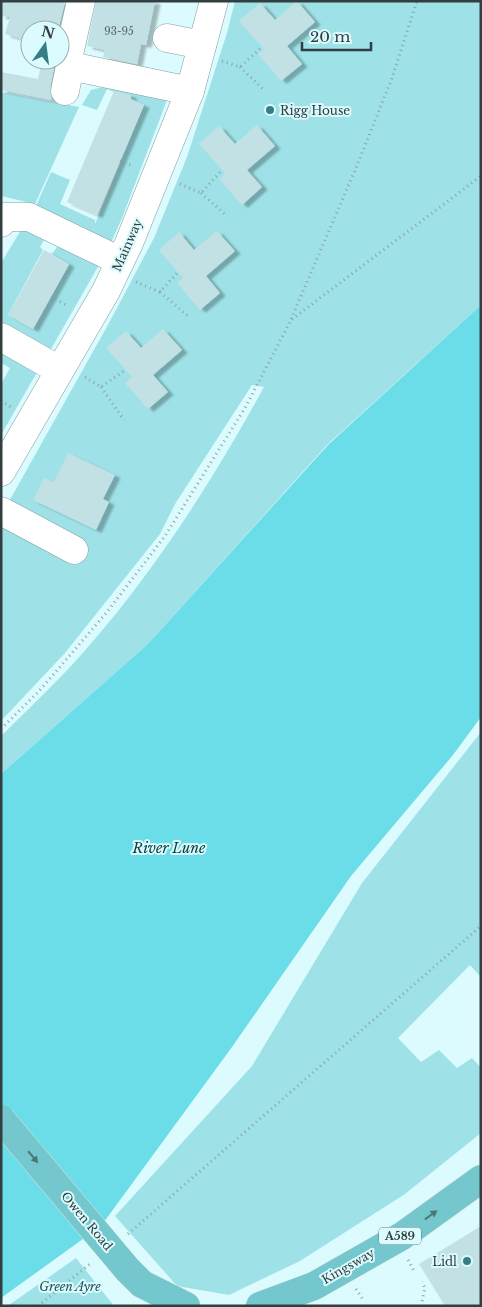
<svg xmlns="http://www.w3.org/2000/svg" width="482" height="1307" font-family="'Libre Baskerville',serif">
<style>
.green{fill:#9ee2e8}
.water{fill:#6bdde8}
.building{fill:#c2e1e4;filter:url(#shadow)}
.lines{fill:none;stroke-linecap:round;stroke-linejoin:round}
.minor-casing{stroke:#829fa2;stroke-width:29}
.major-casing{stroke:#dee0e0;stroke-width:29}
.path{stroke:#8ca3a5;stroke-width:3;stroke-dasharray:1 4;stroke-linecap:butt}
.minor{stroke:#fff;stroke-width:28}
.major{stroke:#73c7cd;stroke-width:28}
.major-bridge-casing{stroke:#dee0e0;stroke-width:29;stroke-linecap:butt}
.major-bridge{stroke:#73c7cd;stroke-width:28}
.oneway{fill:#4c7578}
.poi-dot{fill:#367e85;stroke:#dbfbfe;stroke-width:2}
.labels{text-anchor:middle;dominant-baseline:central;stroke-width:4;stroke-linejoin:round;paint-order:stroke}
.number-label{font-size:10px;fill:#566768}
.shield{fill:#dbfbfe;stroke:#657778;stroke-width:1}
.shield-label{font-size:11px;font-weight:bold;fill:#323e3f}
.poi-label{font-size:12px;fill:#323e3f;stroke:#dbfbfe;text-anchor:start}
.street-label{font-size:12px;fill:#323e3f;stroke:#dbfbfe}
.park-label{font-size:12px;font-style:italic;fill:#1c4e53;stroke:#dbfbfe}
.water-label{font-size:14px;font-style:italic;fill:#094044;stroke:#dbfbfe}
</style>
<defs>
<filter id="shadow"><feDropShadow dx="5.5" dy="3" stdDeviation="1" flood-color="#0004"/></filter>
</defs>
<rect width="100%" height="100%" fill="#dbfbfe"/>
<g class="green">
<path d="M235,1H481V305L327,445L148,644L1,774V736C28,709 56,683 81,655C153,574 212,482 264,387L252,385L175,504L160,534L65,653L1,721V521L7,505L109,323L154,238L187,157L227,33Z"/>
<path d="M103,87L167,100L122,218L109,247L89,239L94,225L89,238L36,206L51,172L70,180L60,204L95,220V224L144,105L107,89L97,110L82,105L91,90Z"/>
<path d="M1,92L79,107L35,204L1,196Z"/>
<path d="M21,230L47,235L40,247L43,250L8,315L33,329L69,265L52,254L59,244L99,265L47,356L1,329V263Z"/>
<path d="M1,346L40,367L1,435V384L10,368L1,363Z"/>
<path d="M481,732V977L470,965L398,1038L421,1062L439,1050L457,1068L472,1058L481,1068V1133L405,1194L300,1261L229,1295L177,1286L115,1216L252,1066L362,883Z"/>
<path d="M76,1258L114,1306H8L9,1305Z"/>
</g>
<path class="water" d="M481,305V717L453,755L351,876L232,1047L101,1226L1,1298V774L148,644L328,445Z"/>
<g class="building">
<path d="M1,1H65L58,30H30V41L5,34L10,17L1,16Z"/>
<path d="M96,1H155L146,45L141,44L137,64L103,57L105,50L87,46Z"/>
<path d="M297,1L315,22L287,46L302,64L281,81L258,54L264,49L239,21L260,3L275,20Z"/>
<path d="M42,60H53L54,67L50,88L52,100L1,90V72L38,79Z"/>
<path d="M114,91L131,95V99L144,105L97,215L67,202Z"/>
<path d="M257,125L275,146L247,170L262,187L242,205L219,179L225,173L199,144L219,126L235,144Z"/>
<path d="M217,231L235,251L206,276L220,293L200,310L177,283L183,278L159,250L179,232L194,250Z"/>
<path d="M44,250L69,264L33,329L8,315Z"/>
<path d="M163,329L182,350L153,375L168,392L148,409L125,383L132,377L106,348L126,331L141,348Z"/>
<path d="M68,453L115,475L103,499L109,502L96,530L33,500L44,478L54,482Z"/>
<path d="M481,1226V1306H445L419,1264Z"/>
</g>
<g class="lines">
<defs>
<g id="minor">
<path d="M81,1L68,59L70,66L190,91"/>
<path d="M167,38L202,45"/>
<path d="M65,91L70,66"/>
<path d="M1,223L4,217H29L120,261"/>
<path d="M1,337L59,370"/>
<path d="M1,472L106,291L129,243L190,91L214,1"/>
<path d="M1,511L74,550"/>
</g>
<g id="major">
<path d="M127,1269L142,1284L186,1306"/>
<path d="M260,1306L314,1286L402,1236L481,1179"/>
</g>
</defs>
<use href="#minor" class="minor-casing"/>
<use href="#major" class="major-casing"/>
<g class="path">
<path d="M222,61L240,67L262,47"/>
<path d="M240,67L264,90"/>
<path d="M120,161L133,166"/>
<path d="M180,184L201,193L222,170"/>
<path d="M201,193L226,215"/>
<path d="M136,282L160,292L178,272"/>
<path d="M160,292L189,317"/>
<path d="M51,297L68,306"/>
<path d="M291,319L356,168L392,78L417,1"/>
<path d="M85,377L101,387L125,370"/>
<path d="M101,387L124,420"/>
<path d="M1,401L11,407"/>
<path d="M1,729L41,689L107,612L165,536L245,408L291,320L481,176"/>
<path d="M128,1234L481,926"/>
<path d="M408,1260L414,1271"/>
<path d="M356,1289L364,1301"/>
<path d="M38,1306L90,1264"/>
<path d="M421,1306L425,1288L422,1282"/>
</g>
<use href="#minor" class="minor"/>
<use href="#major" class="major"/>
<defs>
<path id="major-bridge" d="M1,1119L127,1269"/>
</defs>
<use href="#major-bridge" class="major-bridge-casing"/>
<use href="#major-bridge" class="major-bridge"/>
</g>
<defs><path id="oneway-solid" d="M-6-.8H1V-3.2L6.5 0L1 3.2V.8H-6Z" transform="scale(1.25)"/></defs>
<g class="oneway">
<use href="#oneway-solid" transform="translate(33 1157) rotate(50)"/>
<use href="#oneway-solid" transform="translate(431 1215) rotate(-36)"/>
</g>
<g class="poi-dot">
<circle cx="270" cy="110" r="5"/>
<circle cx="467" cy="1261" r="5"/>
</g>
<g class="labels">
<g class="number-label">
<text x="119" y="31">93-95</text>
</g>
<rect class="shield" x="379" y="1227.5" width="42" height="17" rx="4"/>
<g class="shield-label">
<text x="400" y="1236">A589</text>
</g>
<g class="poi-label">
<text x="280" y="110">Rigg House</text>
<text x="457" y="1261" text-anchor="end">Lidl</text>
</g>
<g class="street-label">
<text transform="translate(127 245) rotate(-66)">Mainway</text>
<text transform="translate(87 1221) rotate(50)">Owen Road</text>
<text transform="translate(348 1266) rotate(-30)">Kingsway</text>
</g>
<g class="park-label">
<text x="70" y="1286">Green Ayre</text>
</g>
<g class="water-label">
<text x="169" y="848">River Lune</text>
</g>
</g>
<rect width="482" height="1307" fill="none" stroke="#323e3f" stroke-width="5"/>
<g transform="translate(45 45) rotate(14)"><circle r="24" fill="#dbfbfe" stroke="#97afb2"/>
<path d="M0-4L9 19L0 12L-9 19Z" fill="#367e85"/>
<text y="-8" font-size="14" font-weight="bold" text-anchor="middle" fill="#323e3f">N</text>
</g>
<path d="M302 42v8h69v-8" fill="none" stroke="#323e3f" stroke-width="2.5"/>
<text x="310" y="42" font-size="15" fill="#323e3f" stroke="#dbfbfe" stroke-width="4" paint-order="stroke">20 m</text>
</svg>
